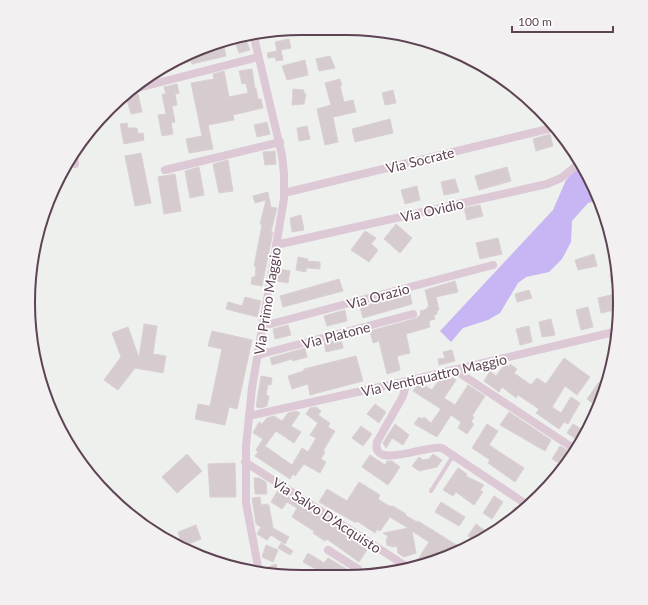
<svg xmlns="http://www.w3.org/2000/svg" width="648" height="605" font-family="Lato,sans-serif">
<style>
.green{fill:#c8b5f4}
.building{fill:#d6ccd0;stroke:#dad0d4}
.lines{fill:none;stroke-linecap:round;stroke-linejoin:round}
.lane{stroke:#ddc8d5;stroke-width:4}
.street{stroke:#ddc8d5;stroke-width:8}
.labels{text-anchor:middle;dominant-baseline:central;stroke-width:3.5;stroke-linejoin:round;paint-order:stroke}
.street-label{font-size:14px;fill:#5d4353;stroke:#fff}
.rim{fill:none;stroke:#5d4353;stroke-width:2}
</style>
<rect width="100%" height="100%" fill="#edf0ed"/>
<path class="green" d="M582,163L599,200L588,203L572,221L571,242L562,259L549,272L526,277L518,283L500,313L488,320L463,328L451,342L440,331L553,210L566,180Z"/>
<g class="building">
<path d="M244,35L250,50L239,53L234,38Z"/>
<path d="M289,39L291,48L281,50L283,60L276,61L275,57L268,58L267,53L277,51L275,42Z"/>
<path d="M223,42L226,56L192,64L191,61L170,68L169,66L166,67L181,56Z"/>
<path d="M330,56L335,68L319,71L316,59Z"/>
<path d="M305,60L308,75L287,80L282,66Z"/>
<path d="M252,69L255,89L256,88L258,99H261L263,108L233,115L234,120L208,125L213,149L189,153L186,139L202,136L191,83L214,79L213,74L224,71L229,97L248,93L246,83L242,84L239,71Z"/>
<path d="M340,79L342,85L340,86L344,102L353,100L356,112L333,117L338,142L325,145L317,109L331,105L325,83Z"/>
<path d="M177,84L179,93L175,94L177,105L172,106L175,122L171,123L173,134L162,136L158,115L166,114L162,94H166L164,87Z"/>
<path d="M293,89L304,90V94H306L304,104L292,105Z"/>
<path d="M393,90L396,103L385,105L382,93Z"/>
<path d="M138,94L142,112L131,114L126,96Z"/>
<path d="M390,119L393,133L355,142L352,129Z"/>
<path d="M267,122L270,134L257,137L254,125Z"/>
<path d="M127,123L128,128H137L138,134L143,133L144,140L124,144L120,124Z"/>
<path d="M307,126L310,139L299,141L297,128Z"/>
<path d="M550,134L553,146L536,151L533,139Z"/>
<path d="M275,151L276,164L265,165L263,152Z"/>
<path d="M141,153L151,203L135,206L125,156Z"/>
<path d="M228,160L233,191L219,193L213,164Z"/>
<path d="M199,167L204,195L190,198L185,171Z"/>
<path d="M507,167L511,181L479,190L475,176Z"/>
<path d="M175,174L181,211L164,214L158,177Z"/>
<path d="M455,179L459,192L444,195L441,182Z"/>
<path d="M417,186L420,200L405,204L401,190Z"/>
<path d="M268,192L271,207L277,208L271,232H273L262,286L251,284L252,277H255L256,266H254L262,225L260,224L266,200L255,203L253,196Z"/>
<path d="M480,205L483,216L467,220L464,208Z"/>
<path d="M301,215L304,230L292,232L290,218Z"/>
<path d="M396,224L412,238L400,253L384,239Z"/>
<path d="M365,231L376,238L371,244L378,250L369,262L351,250Z"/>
<path d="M498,238L502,254L480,259L476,243Z"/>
<path d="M594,254L597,266L578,270L575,260Z"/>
<path d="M298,257L308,259L307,261L320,262V269L306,268V272L296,270Z"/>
<path d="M279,269L290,271L288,283L277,281Z"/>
<path d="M618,273V280L611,282L610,275Z"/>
<path d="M339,279L343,291L283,307L280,296Z"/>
<path d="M455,281L458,292L436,297L439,310L437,311V314L434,315L435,319L429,321L430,327L406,334L410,353L397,356L400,370L387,374L379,341L373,343L370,331L417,318L421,314L420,311L427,309V307H429L425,290Z"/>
<path d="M529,290L532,298L517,302L515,294Z"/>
<path d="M410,293L412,304L363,318L360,307Z"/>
<path d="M615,294L619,309L601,313L598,298Z"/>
<path d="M245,297L261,301L257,317L226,309L228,302L242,306Z"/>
<path d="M588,307L593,327L581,330L576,310Z"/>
<path d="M345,310L347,321L327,326L324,316Z"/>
<path d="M551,319L555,335L542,337L539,322Z"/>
<path d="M144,324L157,326L153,354L166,356L163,373L135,368L118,390L104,380L121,357L112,333L128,327L139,358Z"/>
<path d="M288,325L291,335L275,339L273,329Z"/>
<path d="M529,326L532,342L520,345L516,329Z"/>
<path d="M212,331L252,340L237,409L229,407L225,425L195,419L198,404L210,406L222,349L208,346Z"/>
<path d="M341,339L343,348L326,352L324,343Z"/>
<path d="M305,348L307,357L293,361L292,359L272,365L270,358Z"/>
<path d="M452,350L455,361L439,365L438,359L445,358L443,352Z"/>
<path d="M356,356L363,381L310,395L308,384L292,389L288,376L304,371V369Z"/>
<path d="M564,358L590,377L577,395L565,386L552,407L561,413L571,397L580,403L568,424L564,422L559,429L536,413L539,409L518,395L516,398L502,387L499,392L484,381L490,371L496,376L505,364L509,367L510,364L517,369L514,373L531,385L537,378L546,384Z"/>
<path d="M261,376L272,378L271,385L268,384L266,395L269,396L267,406L261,408L256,407Z"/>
<path d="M452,377L456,380L444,398L455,405L468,385L485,396L472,416L474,417L471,422L474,424L467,434L458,428L461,422L451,415L437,437L414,424L419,417L422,419L424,417L431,423L441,409L413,391L418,384L421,383L432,390L439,380Z"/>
<path d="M599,382L606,386L598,407L587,399Z"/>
<path d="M375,404L386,412L379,423L367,414Z"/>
<path d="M316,407L321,411L318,415L330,423L328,427L335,431L323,451L325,452L321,459L326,462L320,473L304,464L295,476L293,474L290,479L255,456L258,452L256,450L263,439L253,433L259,422L262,424L267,418L274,416L282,421L288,413L296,411L300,413L291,426L301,432L294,443L276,431L265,446L292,465L302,448L308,452L316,438L310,435L318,423L306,414L310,408Z"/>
<path d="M509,412L551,440L545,451L500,425Z"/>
<path d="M395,424L409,435L403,445L392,438L386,448L383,443Z"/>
<path d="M487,424L498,431L489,445L524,468L515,482L488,463L490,460L472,448Z"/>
<path d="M573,424L585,431L579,441L567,433Z"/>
<path d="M361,426L372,434L363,446L352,438Z"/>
<path d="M560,446L567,450L559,463L552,459Z"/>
<path d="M187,454L202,471L177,493L162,477Z"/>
<path d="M433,454L442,460L437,467L419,471L412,466L419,457L423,460L429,459Z"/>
<path d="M370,455L385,465L387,461H392L400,467L388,485L362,467Z"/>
<path d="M235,463L236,497H210L208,464Z"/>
<path d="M458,468L467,474L466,476L484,485L480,490L483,492L474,505L456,492L453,496L443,490Z"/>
<path d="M254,478H259L266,482L267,494H255Z"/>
<path d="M359,482L380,495L378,499L389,506H393L406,514L405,515L417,522L418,521L463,549L434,562L423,565L417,561L429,542L412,531L416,553L404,557L398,553L397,546L393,547L387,545L386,540L388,536L383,533L408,528L390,517L380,531L377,529L375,533L357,521L356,523L319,502L327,489L347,501Z"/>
<path d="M278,490L335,526L367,550L359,562L327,539L325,541L313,533L314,531L292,517L297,508L287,502L282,509L271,502Z"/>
<path d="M494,496L503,502L492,519L483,513Z"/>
<path d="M260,497L261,505L268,504V507L269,505L273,528L289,537L285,544L271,535L267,540L257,534L261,527L256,524L252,498Z"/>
<path d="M441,502L465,517L459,526L435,512Z"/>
<path d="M515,507L522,512L503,526V525Z"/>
<path d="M476,524L487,532L481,541L477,543L468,536Z"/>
<path d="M196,525L201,539L186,545L188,551L170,542L180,538L178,532Z"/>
<path d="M281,543L293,551L290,555L278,548Z"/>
<path d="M266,545L278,550L273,562L262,557Z"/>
<path d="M308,553L324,563L328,558L350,571L348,574L323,573L303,562Z"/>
<path d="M276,564L278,572H266L265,568Z"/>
</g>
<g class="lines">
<path class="lane" d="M431,491L453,456"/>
<g class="street">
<path d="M253,33L282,155L284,174V199L252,388L246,446V503L259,572"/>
<path d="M130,90L258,57"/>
<path d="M74,152L75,164"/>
<path d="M165,170L280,142"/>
<path d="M284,193L556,127"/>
<path d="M276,245L547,184L561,178L581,162"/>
<path d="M263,326L493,265"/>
<path d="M258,355L413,314"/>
<path d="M455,370L576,450"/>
<path d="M407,381L403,396L377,442C371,471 428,444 442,448L529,506"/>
<path d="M249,416L407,381L618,331"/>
<path d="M245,462L409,568"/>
<path d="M328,550L358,569L360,574"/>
</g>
</g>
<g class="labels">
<g class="street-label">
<text transform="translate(420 160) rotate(-14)">Via Socrate</text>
<text transform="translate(432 210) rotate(-13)">Via Ovidio</text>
<text transform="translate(378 296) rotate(-15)">Via Orazio</text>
<text transform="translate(267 301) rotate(-81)">Via Primo Maggio</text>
<text transform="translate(336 335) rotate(-15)">Via Platone</text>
<text transform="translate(434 375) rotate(-13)">Via Ventiquattro Maggio</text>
<text transform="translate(327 515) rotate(33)">Via Salvo D'Acquisto</text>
</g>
</g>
<path d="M0 0H648V605H0ZM302 35H346A267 267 0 0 1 613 302V303A267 267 0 0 1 346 570H302A267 267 0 0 1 35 303V302A267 267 0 0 1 302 35Z" fill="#f2f0f1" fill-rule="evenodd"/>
<path class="rim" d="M302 35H346A267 267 0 0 1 613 302V303A267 267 0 0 1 346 570H302A267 267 0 0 1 35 303V302A267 267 0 0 1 302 35Z"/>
<path d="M512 26v6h101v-6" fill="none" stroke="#5d4353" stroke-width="2"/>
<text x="518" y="26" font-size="12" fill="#5d4353" stroke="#ffffff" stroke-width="3" paint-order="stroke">100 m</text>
</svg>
